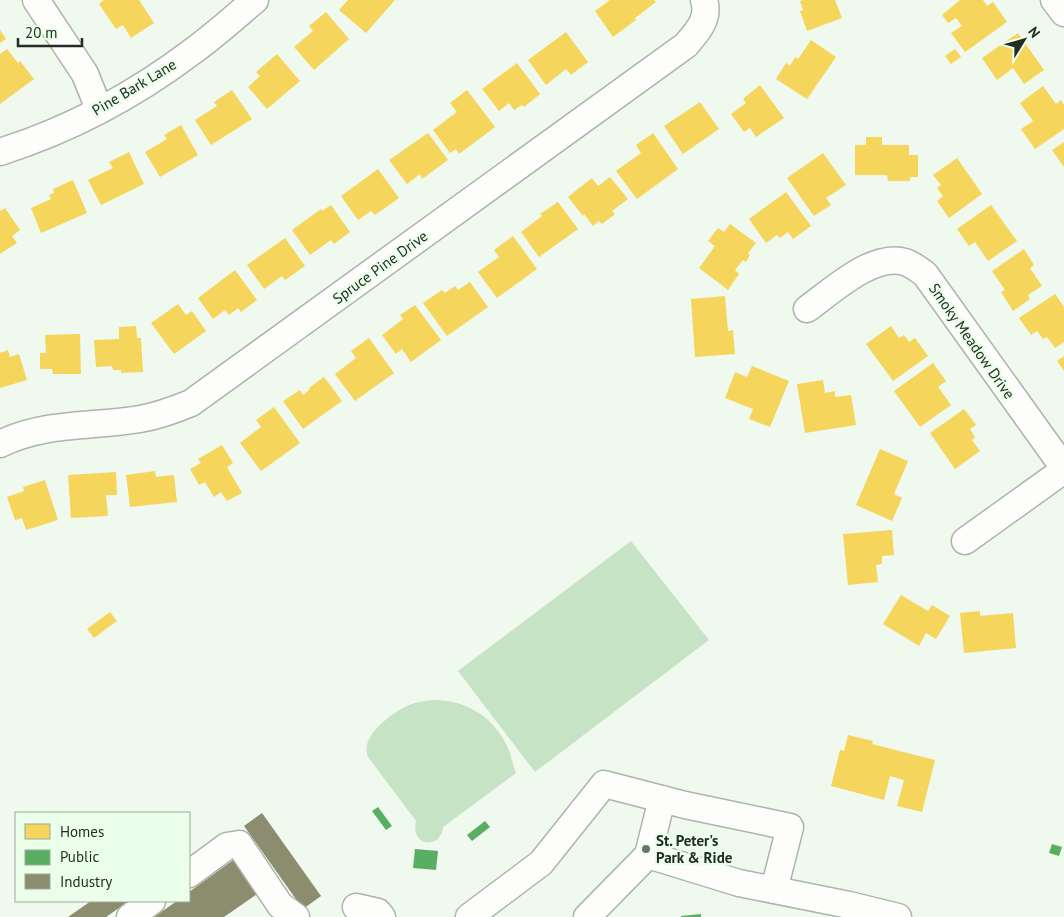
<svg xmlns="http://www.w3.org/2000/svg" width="1064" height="917" font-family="'PT Sans',sans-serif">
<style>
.green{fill:#c7e3c5}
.homes{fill:#f6d55c}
.public{fill:#5aae61}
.industry{fill:#8c8c6e}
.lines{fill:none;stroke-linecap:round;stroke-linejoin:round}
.minor-casing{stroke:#acb5ab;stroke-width:29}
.minor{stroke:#fdfefc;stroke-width:26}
.poi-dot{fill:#6b746b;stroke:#ebfee9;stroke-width:2}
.labels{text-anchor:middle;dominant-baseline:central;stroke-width:5;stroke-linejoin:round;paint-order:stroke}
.street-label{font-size:15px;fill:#242d24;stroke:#ebfee9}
.poi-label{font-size:15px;font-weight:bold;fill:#242d24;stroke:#ebfee9;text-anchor:start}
</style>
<rect width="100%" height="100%" fill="#eff9ee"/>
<g class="green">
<path d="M631,541L709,640L535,772L458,671Z"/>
<path d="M433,700C464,700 492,715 506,744C511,753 512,763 516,773L443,827L442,833L437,840C422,848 412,835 416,821L368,757C359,736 393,712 409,705C417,702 425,701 433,700Z"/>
</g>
<g class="homes">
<path d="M104,0H139L154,23L131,38L123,25L116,29L99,4Z"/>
<path d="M348,0H395L366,33L339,10Z"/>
<path d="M610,0H654L656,2L635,18L636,20L613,37L595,11Z"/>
<path d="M803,0H835L842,18L807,31L800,11L803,10L800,1Z"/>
<path d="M960,0H983L987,6L993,2L1007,22L965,52L951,33L962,26L956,18L948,23L942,15Z"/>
<path d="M326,12L349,39L314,70L294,47L313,31L309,26Z"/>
<path d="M0,30L6,39L0,43Z"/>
<path d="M566,32L588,62L571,75L566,69L546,85L528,60Z"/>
<path d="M1018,33L1044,70L1024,84L1013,68L997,80L982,58Z"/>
<path d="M811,40L836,57L807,99L776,79L786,63L790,66L795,57L798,59Z"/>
<path d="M7,49L18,63L20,61L34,79L0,104V54Z"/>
<path d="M955,49L961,57L951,64L945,56Z"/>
<path d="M277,54L300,81L267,109L248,87L260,76L256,72Z"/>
<path d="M517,63L540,94L524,107L522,105L514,110L509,103L499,111L482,89Z"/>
<path d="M760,85L784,118L756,137L750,128L744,132L731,114L746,103L743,99Z"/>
<path d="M1043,86L1056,104L1061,100L1064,105V129L1035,149L1021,129L1033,121L1020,103Z"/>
<path d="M232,90L252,119L211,145L195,120L217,106L214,102Z"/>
<path d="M467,90L495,127L459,154L456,149L450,153L433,130L457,112L450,103Z"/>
<path d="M700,102L719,129L683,154L664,126Z"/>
<path d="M181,125L198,155L160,177L145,152L167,139L164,135Z"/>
<path d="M428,133L448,160L422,179L420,174L407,184L389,160Z"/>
<path d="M653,133L678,169L637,199L616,171L641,153L636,145Z"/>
<path d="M866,137H882V145H909V155H918V177H910V181H888L887,175H855V145H866Z"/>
<path d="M1064,142V167L1052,150Z"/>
<path d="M129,152L144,184L101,205L88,180L113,168L109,162Z"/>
<path d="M823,153L846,185L826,198L831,205L814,216L787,178Z"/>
<path d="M957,158L982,194L949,218L937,201L943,196L937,188L941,185L933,175Z"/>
<path d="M378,169L399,198L375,215L371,211L358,220L341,196Z"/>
<path d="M610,177L628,199L612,211L615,214L602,224L599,221L593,226L584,214L583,216L568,197L592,178L598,186Z"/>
<path d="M73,180L87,213L41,233L31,208L51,199L49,195L54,193L53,189Z"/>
<path d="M786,192L811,226L793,239L788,232L780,238L777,235L766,243L749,219Z"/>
<path d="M558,202L578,229L539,257L521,232L542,216L540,214Z"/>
<path d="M331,205L350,232L334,244L331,240L310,255L292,230L321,209L322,211Z"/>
<path d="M991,205L1017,241L988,261L975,242L969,246L957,229Z"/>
<path d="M5,208L20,230L12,236L17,243L0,254V211Z"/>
<path d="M730,224L756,243L748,253L750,255L746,262L743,260L735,270L739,274L728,290L699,268L715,246L708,241L718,228L724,232Z"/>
<path d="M513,236L537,269L497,298L478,272L499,257L494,250Z"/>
<path d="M285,238L305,266L285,280L282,276L264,289L247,265Z"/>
<path d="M1024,249L1034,265L1030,268L1042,286L1028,295L1030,299L1013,311L1001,292L1005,290L992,271Z"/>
<path d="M235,270L257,300L241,312L238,308L229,315L225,310L213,319L198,298Z"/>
<path d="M470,282L488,307L447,336L423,303L442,290L445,293L455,286L458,290Z"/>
<path d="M1055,294L1064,307V342L1055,348L1047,337L1043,339L1037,331L1031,335L1019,318Z"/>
<path d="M725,296L728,331L733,330L735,354L695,357L691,299Z"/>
<path d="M178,304L186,315L192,311L206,331L174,354L151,323Z"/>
<path d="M415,305L441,340L411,362L402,349L396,354L382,335L403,319L400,315Z"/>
<path d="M136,326L137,338H141L143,372L121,373V370H113L112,366L96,367L94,340L119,339V327Z"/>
<path d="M891,326L899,338L904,335L909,342L915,338L928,356L893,381L866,344Z"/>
<path d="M80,334L81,374H53L52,369H40V353H46L45,335Z"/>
<path d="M369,338L394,373L355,401L335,374L356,358L351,351Z"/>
<path d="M8,350L10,357L19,354L27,380L0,388V353Z"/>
<path d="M1064,356V371L1057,361Z"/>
<path d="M933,363L946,381L938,387L951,405L920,427L894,391Z"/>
<path d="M752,366L789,381L770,427L749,419L753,409L725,398L735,372L747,377Z"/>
<path d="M324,377L342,401L303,429L283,401L300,390L303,395L310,389L309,388Z"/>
<path d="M823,380L825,393L835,391V397L851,395L856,425L805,433L797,384Z"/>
<path d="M274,407L300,443L261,471L240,443L261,427L256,420Z"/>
<path d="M964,409L976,425L970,429L975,437L972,440L980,451L955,469L930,433Z"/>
<path d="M222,445L233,463L227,467L242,493L227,501L221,492L214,497L205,482L199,485L190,469L201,463L198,459Z"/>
<path d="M880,449L908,461L894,494L902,498L892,521L856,505Z"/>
<path d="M155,471L156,477L174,475L177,502L130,507L126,475Z"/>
<path d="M116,472L117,495H106L108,516L71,518L68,475Z"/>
<path d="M45,480L58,520L26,530L22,518L15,520L7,497L24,491L23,487Z"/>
<path d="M892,530L894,555L882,556V564L876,565L878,582L848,585L843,534Z"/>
<path d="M901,595L928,611L932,605L950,616L936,639L926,633L919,646L883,624Z"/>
<path d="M980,611V616L1013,613L1016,648L964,653L960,613Z"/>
<path d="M110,612L117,621L94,638L87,629Z"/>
<path d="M848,735L873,741L872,744L935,760L922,812L897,806L904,780L890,776L884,800L831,786L840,750L844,751Z"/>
</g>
<g class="public">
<path d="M378,807L392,826L386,830L372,811Z"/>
<path d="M485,821L490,827L472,841L467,835Z"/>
<path d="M1052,844L1062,847L1059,856L1049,853Z"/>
<path d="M415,849L438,851L436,870L413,868Z"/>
<path d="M701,914V917H681V916Z"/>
</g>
<g class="industry">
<path d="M262,813L321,896L303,909L244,826Z"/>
<path d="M236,858L260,892L224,917H154L177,901H189V892Z"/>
<path d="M91,901H129L106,917H68Z"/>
</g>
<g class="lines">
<defs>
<g id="minor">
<path d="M36,0L85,74L99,109"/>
<path d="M1054,0L1064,13"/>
<path d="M0,152C69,130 135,95 193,51C215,35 235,17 255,0"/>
<path d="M807,309C831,292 873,252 905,262C912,264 919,270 925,274L1064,468"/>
<path d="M0,444C44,422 92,427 140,419C158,416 174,410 191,403L686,45C697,32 710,19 704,0"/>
<path d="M965,541L1064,470"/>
<path d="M648,855L662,799"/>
<path d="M189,874L227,846L239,844L280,905L296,917"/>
<path d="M356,907L378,912L382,917"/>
<path d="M130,917L152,901"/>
<path d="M469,917L541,863L604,784L685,805L790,827L774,890"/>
<path d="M587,917L648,855L739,883L849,905L898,917"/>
</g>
</defs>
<use href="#minor" class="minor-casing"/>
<use href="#minor" class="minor"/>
</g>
<circle class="poi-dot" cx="646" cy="849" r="5"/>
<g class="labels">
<g class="street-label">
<text transform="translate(134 87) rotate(-31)">Pine Bark Lane</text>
<text transform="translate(380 267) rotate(-36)">Spruce Pine Drive</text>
<text transform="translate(972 341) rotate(55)">Smoky Meadow Drive</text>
</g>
<g class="poi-label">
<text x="656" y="840">St. Peter's<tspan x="656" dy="17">Park &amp; Ride</tspan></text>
</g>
</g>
<rect x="15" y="812" width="175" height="90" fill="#ebfee9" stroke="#9baa9a"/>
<rect x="25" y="824" width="25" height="15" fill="#f6d55c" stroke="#9baa9a"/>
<text x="60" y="837" font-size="15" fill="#242d24">Homes</text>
<rect x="25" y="850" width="25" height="15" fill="#5aae61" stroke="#9baa9a"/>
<text x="60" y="862" font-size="15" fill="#242d24">Public</text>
<rect x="25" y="874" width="25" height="15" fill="#8c8c6e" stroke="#9baa9a"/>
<text x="60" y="887" font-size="15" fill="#242d24">Industry</text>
<g transform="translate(1024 40) rotate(53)" stroke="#ebfee9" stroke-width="4" paint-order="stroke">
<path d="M0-4L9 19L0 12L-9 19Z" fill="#242d24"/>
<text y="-8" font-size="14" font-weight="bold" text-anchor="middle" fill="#242d24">N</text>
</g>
<path d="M18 38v8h64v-8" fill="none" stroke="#242d24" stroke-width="2.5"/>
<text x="25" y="38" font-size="15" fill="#242d24" stroke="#ebfee9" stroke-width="4" paint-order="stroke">20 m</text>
</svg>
